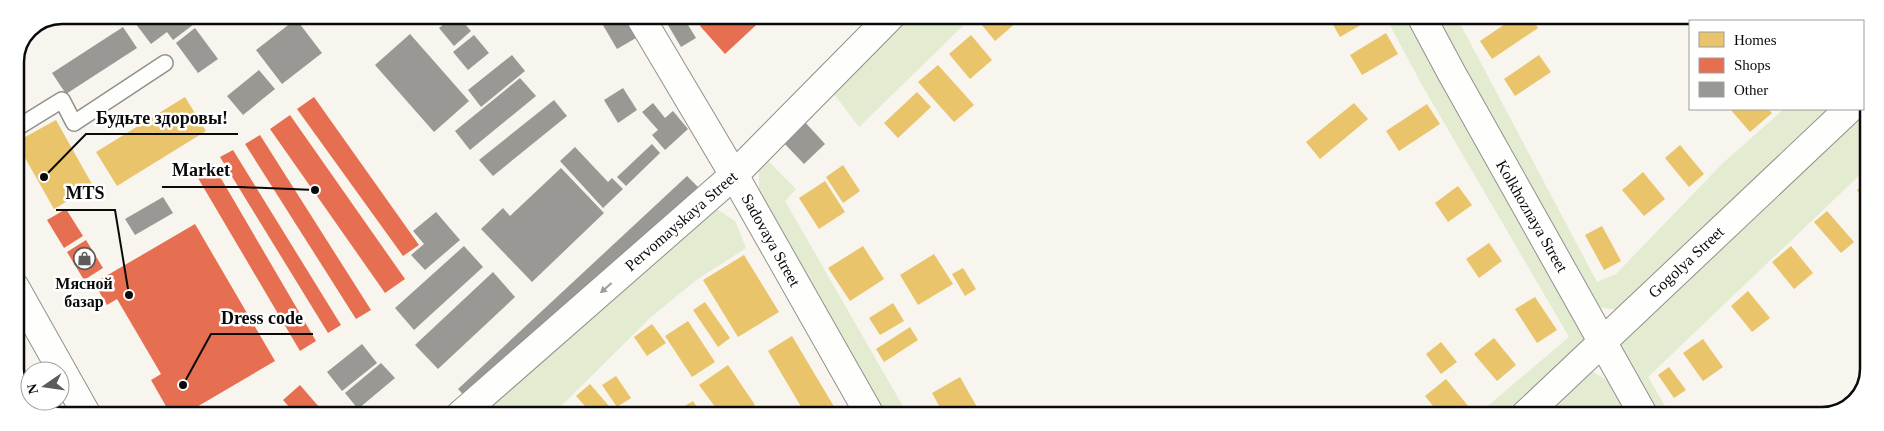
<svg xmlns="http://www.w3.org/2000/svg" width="1884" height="431" font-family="'Times New Roman',serif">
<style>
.green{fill:#e3ebd0}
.homes{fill:#e9c46a}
.shops{fill:#e76f51}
.building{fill:#9a9894}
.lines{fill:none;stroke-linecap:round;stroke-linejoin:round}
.service-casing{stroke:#91908d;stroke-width:18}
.minor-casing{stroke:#91908d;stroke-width:30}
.tertiary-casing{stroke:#91908d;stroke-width:30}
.service{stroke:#fefefc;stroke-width:15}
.minor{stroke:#fefefc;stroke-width:28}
.tertiary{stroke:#fefefc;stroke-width:28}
.oneway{fill:#9c9c9b}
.labels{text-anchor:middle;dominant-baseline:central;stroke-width:5;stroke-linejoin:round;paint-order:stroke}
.street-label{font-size:16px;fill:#0a0a0a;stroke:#fff}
.poi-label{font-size:16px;font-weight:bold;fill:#0a0a0a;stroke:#fff}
.rim{fill:none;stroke:#0a0a0a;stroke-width:2.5}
.leader{fill:none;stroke:#0a0a0a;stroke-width:2}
.callout-dot{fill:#0a0a0a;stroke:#fff;stroke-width:2}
.callout-label{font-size:18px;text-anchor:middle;font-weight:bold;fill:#0a0a0a;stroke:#fff;stroke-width:5;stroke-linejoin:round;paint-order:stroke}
</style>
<rect width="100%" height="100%" fill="#f8f5ee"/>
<g class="green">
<path d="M907,15H974L859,127L831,90Z"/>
<path d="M1385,16H1407L1584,325V345L1510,416H1476L1569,337L1422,85Z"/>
<path d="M1436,16H1456L1597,282L1616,274L1723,163L1784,109H1838L1618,310L1598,307L1578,273Z"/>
<path d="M1863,43L1869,56V80L1863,85Z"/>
<path d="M1869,107L1868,167L1648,377L1671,416H1656L1616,343L1645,313Z"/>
<path d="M766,159L796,189L785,201L908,415H886L804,269L759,196V168Z"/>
<path d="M715,208L735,221L746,248L695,281L651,317L552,415H475Z"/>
<path d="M1590,370L1610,382L1629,416H1541Z"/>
</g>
<g class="homes">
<path d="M981,16H1013L1018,21L995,41L977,19Z"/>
<path d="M1328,16H1376L1340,37Z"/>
<path d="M1517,16H1530L1538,28L1492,59L1480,41Z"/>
<path d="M1760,16H1785L1777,21H1764Z"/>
<path d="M1809,16H1819L1823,21H1802Z"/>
<path d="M1386,33L1398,54L1362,75L1350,55Z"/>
<path d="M971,35L992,60L970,79L949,54Z"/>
<path d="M1539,55L1551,72L1515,96L1504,79Z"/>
<path d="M938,65L974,105L954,122L918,82Z"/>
<path d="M917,92L931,107L898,138L884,123Z"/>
<path d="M185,97L206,131L117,186L96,152Z"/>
<path d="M1354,103L1368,119L1320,159L1306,142Z"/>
<path d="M1427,104L1440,124L1399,151L1386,131Z"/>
<path d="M1730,109H1768L1772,113L1750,132Z"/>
<path d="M56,120L93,186L54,209L16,142Z"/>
<path d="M1680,145L1704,174L1689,187L1665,158Z"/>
<path d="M843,165L860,191L843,203L826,177Z"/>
<path d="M1643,172L1665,199L1644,216L1622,190Z"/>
<path d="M825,181L845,212L819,229L799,198Z"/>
<path d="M1868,181V206L1857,190Z"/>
<path d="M1458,186L1472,205L1448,222L1435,203Z"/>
<path d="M1827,211L1854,242L1841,253L1814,222Z"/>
<path d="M1602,226L1621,261L1604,270L1585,235Z"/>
<path d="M1489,243L1502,261L1479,278L1466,259Z"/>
<path d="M863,246L884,279L850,301L828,268Z"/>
<path d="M1791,246L1813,273L1794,289L1772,262Z"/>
<path d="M934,254L953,284L918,305L900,275Z"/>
<path d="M744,255L779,312L738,337L703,280Z"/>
<path d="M963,268L976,289L965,296L952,274Z"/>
<path d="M1748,291L1770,318L1752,332L1731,306Z"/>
<path d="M1535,297L1557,330L1537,343L1515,309Z"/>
<path d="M705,302L730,338L718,347L693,310Z"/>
<path d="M893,303L904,321L880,335L869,318Z"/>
<path d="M688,321L715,362L692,377L665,336Z"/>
<path d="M652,324L666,343L647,356L634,337Z"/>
<path d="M910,327L918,340L884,362L876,349Z"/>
<path d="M792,336L839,415H806L768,351Z"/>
<path d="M1494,338L1516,365L1497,381L1474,354Z"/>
<path d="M1703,339L1723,367L1703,381L1683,353Z"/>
<path d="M1441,342L1457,362L1441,374L1426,354Z"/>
<path d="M728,365L755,405L740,415H721L699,385Z"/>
<path d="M1669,367L1686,390L1674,398L1658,375Z"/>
<path d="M616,376L631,398L617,407L602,385Z"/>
<path d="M960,377L982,416H945L932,393Z"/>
<path d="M1446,379L1469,407L1459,416H1441L1425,396Z"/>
<path d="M590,384L609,406L598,415H593L576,396Z"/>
<path d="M693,401L702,415H670Z"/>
<path d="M578,406L586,415H567Z"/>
<path d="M1406,409L1412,416H1398Z"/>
</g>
<g class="shops">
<path d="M711,15H767L725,54L700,26Z"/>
<path d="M314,97L419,245L403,256L297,109Z"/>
<path d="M290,115L405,279L385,293L270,129Z"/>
<path d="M260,135L371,310L356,319L245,144Z"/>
<path d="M233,150L341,325L328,333L220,157Z"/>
<path d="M212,163L316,341L300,351L195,173Z"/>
<path d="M66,209L83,236L64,248L47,220Z"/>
<path d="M195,224L275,361L183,415H171L151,380L161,374L117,299L107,305L94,283Z"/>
<path d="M86,240L103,268L84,280L67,252Z"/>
<path d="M300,385L326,415H282L290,408L283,400Z"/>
</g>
<g class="building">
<path d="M129,15H206L173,40L167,32L151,44Z"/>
<path d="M311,15H331L320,25Z"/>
<path d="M455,15H457L471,31L454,46L439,28Z"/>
<path d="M597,15H622L636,38L617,49Z"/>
<path d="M662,15H682L696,38L681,47Z"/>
<path d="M296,19L322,53L282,84L256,50Z"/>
<path d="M123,27L137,48L66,94L52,73Z"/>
<path d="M195,28L218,59L198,73L176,43Z"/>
<path d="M410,34L469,101L434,132L375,65Z"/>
<path d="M474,35L489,53L468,70L453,52Z"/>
<path d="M512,55L525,71L481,107L468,90Z"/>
<path d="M259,70L275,89L243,115L227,96Z"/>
<path d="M520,78L536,96L470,150L455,131Z"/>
<path d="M623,88L637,110L618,123L604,100Z"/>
<path d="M554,100L567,116L493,176L479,160Z"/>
<path d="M653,103L665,118L673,111L688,129L665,150L652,135L658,130L642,112Z"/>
<path d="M804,121L825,144L804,164L782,141Z"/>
<path d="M652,144L660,153L626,186L617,177Z"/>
<path d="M575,147L608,182L612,178L623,189L603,208L560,161Z"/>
<path d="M561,168L604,213L532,282L481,229L503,208L510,216Z"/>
<path d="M687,176L699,188L470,402L458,389Z"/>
<path d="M163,197L173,213L135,235L125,219Z"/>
<path d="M436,212L460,240L425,270L411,255L424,244L413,231Z"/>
<path d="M464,246L483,267L414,330L395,308Z"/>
<path d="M493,272L515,297L438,369L415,345Z"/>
<path d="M362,344L377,363L342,391L327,372Z"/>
<path d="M381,363L395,378L358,409L345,393Z"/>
</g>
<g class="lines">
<defs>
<path id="service" d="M15,129L62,100L74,123L165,63"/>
<g id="minor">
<path d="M639,15L734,175L870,415"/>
<path d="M1421,16L1451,72L1644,416"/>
<path d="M1863,96L1869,90"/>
<path d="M460,415L734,175L892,15"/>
<path d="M1524,416L1849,109"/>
</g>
<path id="tertiary" d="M15,287L87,415"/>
</defs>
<use href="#service" class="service-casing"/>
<use href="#minor" class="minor-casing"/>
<use href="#tertiary" class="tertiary-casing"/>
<use href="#service" class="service"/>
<use href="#minor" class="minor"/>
<use href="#tertiary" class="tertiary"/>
</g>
<defs><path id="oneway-solid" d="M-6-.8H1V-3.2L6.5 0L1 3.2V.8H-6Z" transform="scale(1.25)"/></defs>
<use class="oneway" href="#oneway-solid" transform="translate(606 288) rotate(139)"/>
<defs>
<symbol id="shop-ring" viewBox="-11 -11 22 22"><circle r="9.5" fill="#fff" stroke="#5d5c5a" stroke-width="1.5"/><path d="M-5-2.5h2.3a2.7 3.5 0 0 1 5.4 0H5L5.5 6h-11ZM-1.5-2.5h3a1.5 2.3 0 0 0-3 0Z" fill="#5d5c5a"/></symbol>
</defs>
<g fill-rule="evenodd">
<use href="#shop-ring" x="72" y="246" width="25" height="25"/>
</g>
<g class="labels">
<g class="street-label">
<text transform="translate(1532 216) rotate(60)">Kolkhoznaya Street</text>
<text transform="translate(681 221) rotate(-41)">Pervomayskaya Street</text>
<text transform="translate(771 240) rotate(61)">Sadovaya Street</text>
<text transform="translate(1686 262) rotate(-43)">Gogolya Street</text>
</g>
<g class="poi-label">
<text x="84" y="283">Мясной<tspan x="84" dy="18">базар</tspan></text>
</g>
</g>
<path d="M0 0H1884V431H0ZM62 24H1822A38 38 0 0 1 1860 62V369A38 38 0 0 1 1822 407H62A38 38 0 0 1 24 369V62A38 38 0 0 1 62 24Z" fill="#fff" fill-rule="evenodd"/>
<path class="rim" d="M62 24H1822A38 38 0 0 1 1860 62V369A38 38 0 0 1 1822 407H62A38 38 0 0 1 24 369V62A38 38 0 0 1 62 24Z"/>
<path class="leader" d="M44 177L86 134H238M315 190L240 187H162M129 295L115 210H56M183 385L211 334H313"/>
<g class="callout-dot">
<circle cx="44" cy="177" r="5"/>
<circle cx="315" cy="190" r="5"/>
<circle cx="129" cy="295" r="5"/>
<circle cx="183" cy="385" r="5"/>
</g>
<g class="callout-label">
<text x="162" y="124">Будьте здоровы!</text>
<text x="201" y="176">Market</text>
<text x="85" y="199">MTS</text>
<text x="262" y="324">Dress code</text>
</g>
<rect x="1689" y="20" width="175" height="90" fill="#ffffff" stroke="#9d9d9d"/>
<rect x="1699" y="32" width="25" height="15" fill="#e9c46a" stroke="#9d9d9d"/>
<text x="1734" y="45" font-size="15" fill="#0a0a0a">Homes</text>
<rect x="1699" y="58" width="25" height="15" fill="#e76f51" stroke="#9d9d9d"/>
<text x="1734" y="70" font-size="15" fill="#0a0a0a">Shops</text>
<rect x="1699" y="82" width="25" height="15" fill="#9a9894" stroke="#9d9d9d"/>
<text x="1734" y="95" font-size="15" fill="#0a0a0a">Other</text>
<g transform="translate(45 386) rotate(257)"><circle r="24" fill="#ffffff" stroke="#9d9d9d"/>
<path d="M0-4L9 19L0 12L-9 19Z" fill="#5d5c5a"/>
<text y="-8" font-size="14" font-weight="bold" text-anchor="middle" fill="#0a0a0a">N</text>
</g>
</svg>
